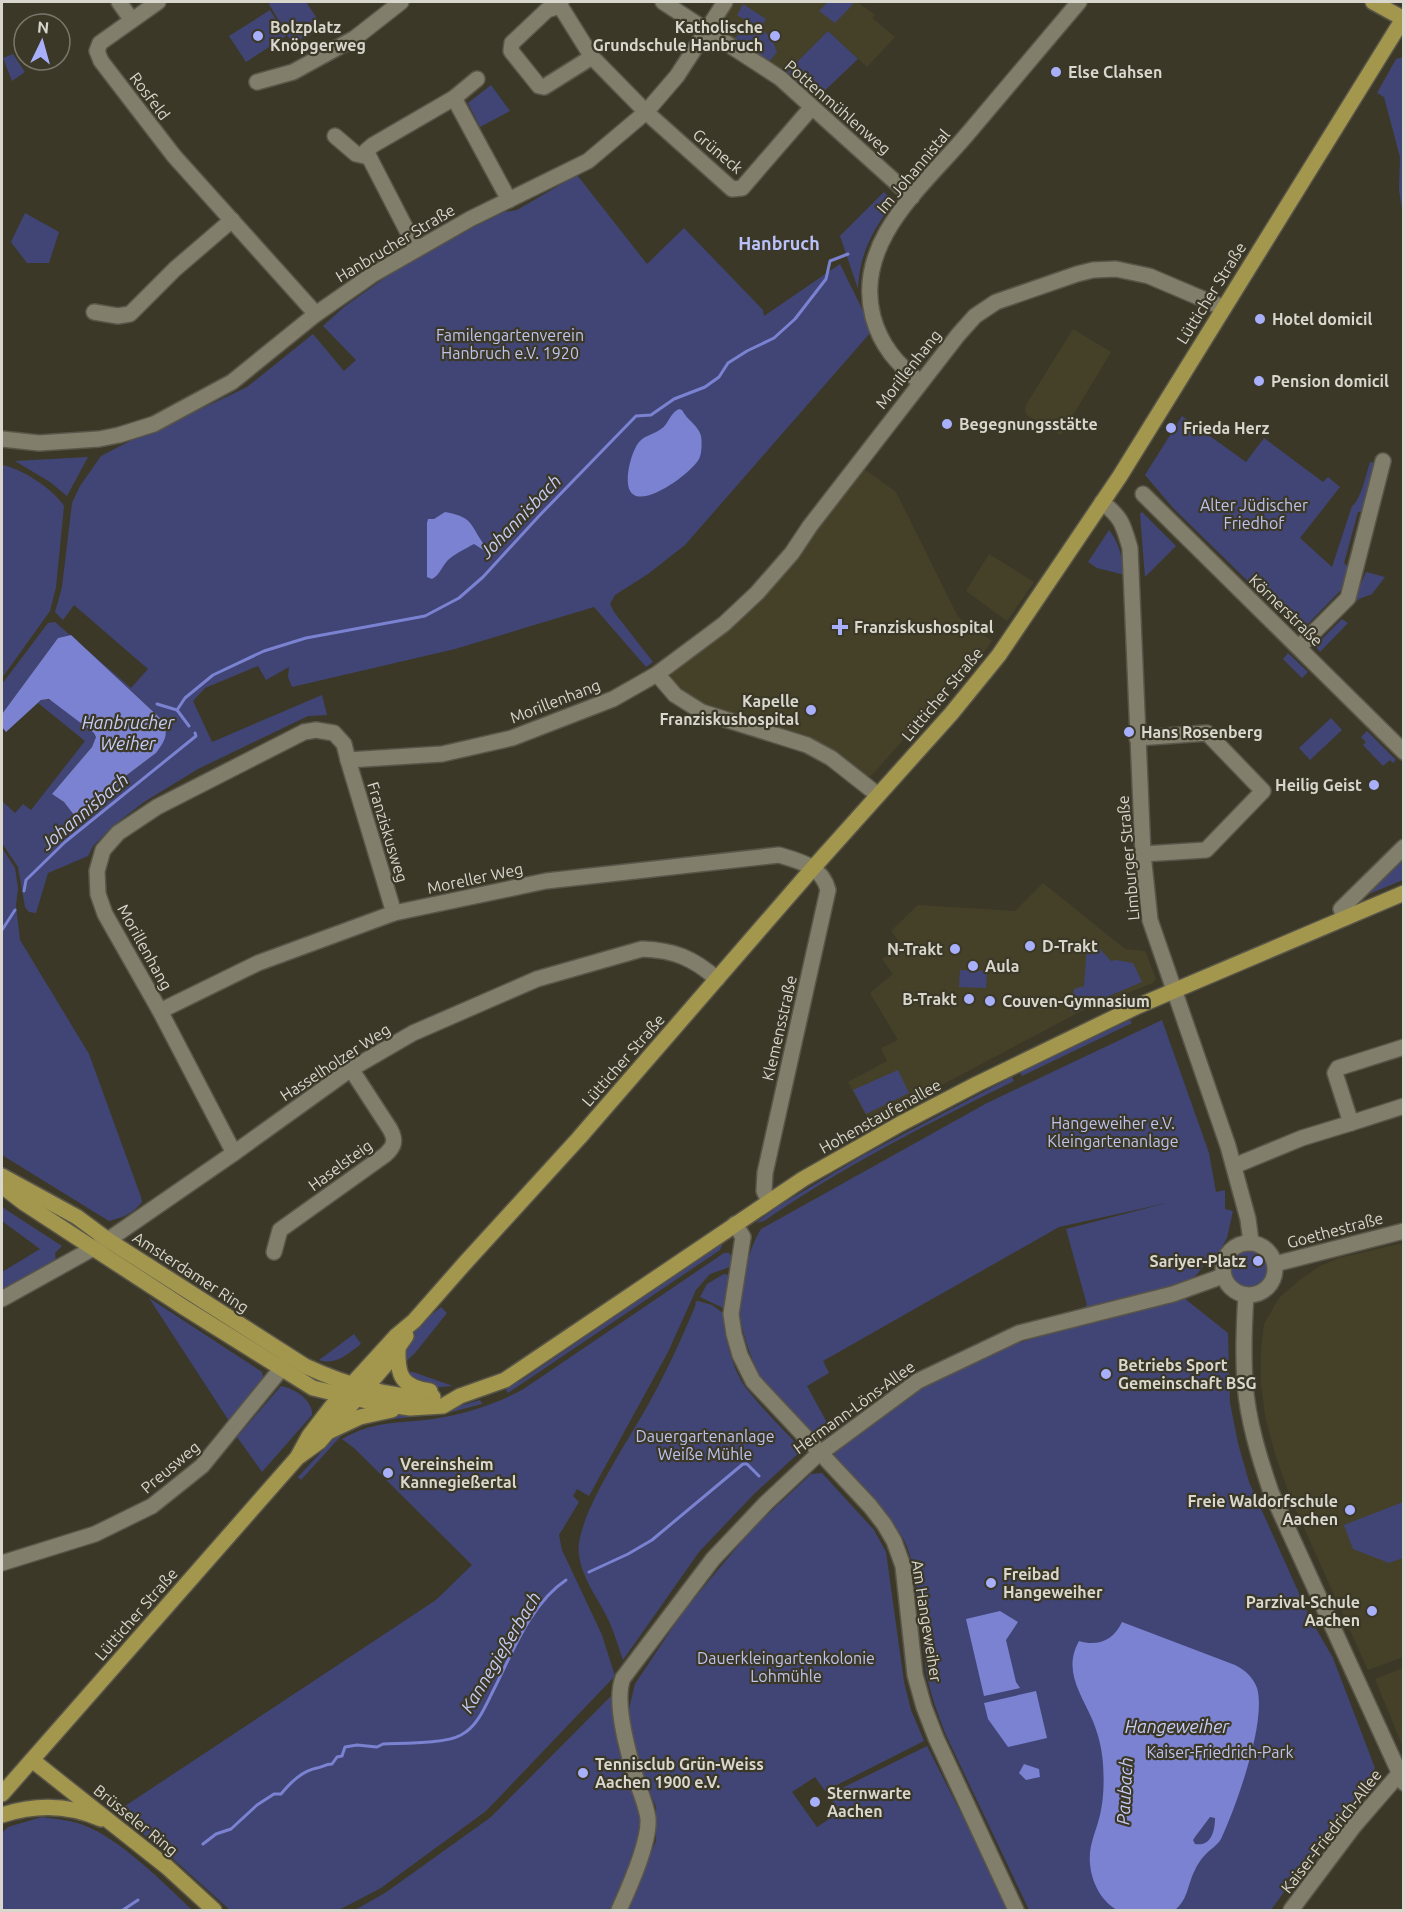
<svg xmlns="http://www.w3.org/2000/svg" width="1405" height="1912" font-family="Ubuntu,sans-serif">
<style>
.built{fill:#454129}
.green{fill:#414575}
.water{fill:#7a82d1;fill-rule:evenodd}
.lines{fill:none;stroke-linecap:round;stroke-linejoin:round}
.stream{stroke:#7a82d1;stroke-width:3}
.minor-casing{stroke:#595649;stroke-width:18}
.major-casing{stroke:#595649;stroke-width:18}
.minor{stroke:#817e6c;stroke-width:15}
.major{stroke:#a3964d;stroke-width:15}
.poi-dot{fill:#a8b0fc;stroke:#3b3828;stroke-width:2}
.labels{text-anchor:middle;dominant-baseline:central;stroke-width:4.5;stroke-linejoin:round;paint-order:stroke}
.poi-label{font-size:16px;font-weight:bold;fill:#d8d6cd;stroke:#3b3828;text-anchor:start}
.street-label{font-size:16px;fill:#d8d6cd;stroke:#3b3828}
.park-label{font-size:16px;fill:#bdc3ee;stroke:#3b3828}
.neighbourhood-label{font-size:18px;font-weight:bold;fill:#bbc2fb;stroke:#3b3828}
.water-label{font-size:18px;font-style:italic;fill:#c6cdf7;stroke:#3b3828}
</style>
<rect width="100%" height="100%" fill="#3b3828"/>
<g class="built">
<path d="M734,2H857L875,15L872,18L895,37L867,67L828,31L787,72L724,34L721,23Z"/>
<path d="M1073,329L1111,352L1061,435L1028,416L1025,411L1026,405Z"/>
<path d="M864,469L896,492L958,617L992,641L958,686L953,683L872,775L868,777L829,749L708,708L686,696L673,683L671,676L673,671L719,637L764,595L792,563Z"/>
<path d="M989,554L1034,582L1007,621L966,591Z"/>
<path d="M1043,883L1125,949L1145,951L1156,979L1153,983L1083,1010L870,1123L848,1082L887,1061L881,1048L898,1040L870,993L893,974L882,959L901,944L891,931L918,905L1015,911Z"/>
<path d="M1403,1243V1657L1368,1670L1291,1499L1275,1454L1265,1415L1261,1384V1351L1264,1324L1279,1298L1301,1279L1320,1266L1339,1258Z"/>
<path d="M1403,1668V1747L1375,1679Z"/>
</g>
<g class="green">
<path d="M272,2H306L324,29L292,43L269,4Z"/>
<path d="M828,2H852L854,3L835,23L819,11Z"/>
<path d="M743,4L766,19L761,28L772,39L777,52L769,62L734,41C739,31 745,28 756,27L737,15Z"/>
<path d="M270,10L286,36L246,62L229,36Z"/>
<path d="M828,31L858,59L817,98L787,72Z"/>
<path d="M13,54L25,72L12,81L3,58Z"/>
<path d="M1403,57H1404L1403,216L1399,190L1400,157L1384,97L1377,93L1396,59Z"/>
<path d="M491,85L510,111L480,127L468,103Z"/>
<path d="M577,175L647,264L684,228L763,310L764,316L840,264L868,321L871,332L685,545L648,574L615,595L610,604L614,612L653,662L646,667L594,607L455,649L292,687L288,677L289,667L266,680L258,666L205,688L193,701L212,742L322,695L327,715L308,716L198,769L144,802L113,826L93,846L88,856L48,873L36,913L29,912L25,907L18,867L2,843V801L15,813L23,804L31,810L85,741L38,703L42,700H52L94,733L96,737L92,747L52,794L64,802L74,815L156,753L161,719L71,635L58,638L2,714V684L48,623L55,622L131,688L148,669L74,605L63,620L55,612L62,587L72,503L80,486L101,456L132,440L159,429L247,387L313,334L344,371L356,360L323,326L344,307L393,272L472,228L504,212L517,210Z"/>
<path d="M884,192L891,199V205C871,234 860,253 858,289L840,236Z"/>
<path d="M25,213L59,232L49,263H27L11,242Z"/>
<path d="M1182,416L1246,462L1264,438L1323,482L1328,477L1340,487L1300,538L1332,567L1352,506C1361,500 1366,474 1370,462L1377,463L1365,511L1358,512L1344,563L1348,567L1341,590L1303,629L1299,631L1173,508L1145,475Z"/>
<path d="M88,457L67,496L50,482L15,461Z"/>
<path d="M2,465C21,468 53,489 64,506L56,587L50,611L2,678Z"/>
<path d="M1142,512L1176,546L1145,577L1140,514Z"/>
<path d="M1109,530C1120,544 1122,558 1125,575L1097,568L1088,562Z"/>
<path d="M1366,572L1385,577L1372,594L1359,599L1355,603L1352,600L1357,593Z"/>
<path d="M1342,619L1348,623L1320,652L1315,646Z"/>
<path d="M1288,653L1308,672L1302,678L1283,659Z"/>
<path d="M1331,718L1342,730L1310,760L1299,748Z"/>
<path d="M1367,731L1396,760L1393,763L1390,760L1383,766L1363,745L1366,742L1361,737Z"/>
<path d="M2,848L15,868L18,888L16,906L20,940L89,1054L141,1197L142,1202C132,1214 124,1217 109,1221L2,1155Z"/>
<path d="M1403,858V880L1369,894L1368,892Z"/>
<path d="M1087,945H1096L1111,961L1117,960L1133,963L1142,982L1071,1012L1074,989L1084,986Z"/>
<path d="M960,970L987,971L986,988L959,987Z"/>
<path d="M1130,1020L1132,1023L1022,1076L1020,1072Z"/>
<path d="M1162,1020L1209,1153L1216,1192L1225,1190V1209L1233,1211L1227,1238L1217,1256L1209,1252C1200,1276 1195,1279 1170,1287L1172,1300L1184,1298L1228,1333L1230,1403L1238,1443L1249,1482L1311,1620L1333,1658L1375,1768C1366,1804 1325,1839 1301,1869C1290,1882 1281,1897 1271,1910H1029L945,1733C939,1716 932,1699 928,1681C921,1650 920,1544 895,1529L834,1459L835,1451L917,1391L988,1353L1059,1330L1087,1305L1066,1229L1167,1203L1059,1227L823,1361L829,1373L807,1386L831,1430L817,1439C798,1419 773,1398 759,1374C752,1360 745,1341 742,1326C735,1300 747,1251 761,1229L987,1103Z"/>
<path d="M898,1070L909,1093L866,1114L853,1090Z"/>
<path d="M1012,1077L1014,1081C929,1123 842,1167 764,1221L756,1223L777,1207L864,1155Z"/>
<path d="M2,1207L62,1246L55,1253L56,1261L2,1292V1272L40,1249L2,1221Z"/>
<path d="M723,1243L720,1250L508,1393L506,1390L518,1380L519,1382Z"/>
<circle cx="1249" cy="1269" r="19"/>
<path d="M724,1253H729L733,1258L730,1267L710,1274L696,1290L668,1352L589,1496L577,1489L573,1496L579,1502L559,1535L562,1550L602,1635L615,1676L486,1811L381,1888L339,1910H230L171,1857L116,1812L436,1600L472,1565L354,1448L342,1439C375,1420 398,1424 433,1419C465,1414 493,1405 522,1390Z"/>
<path d="M724,1274L729,1275L723,1308L700,1297L707,1284Z"/>
<path d="M149,1298L262,1372L263,1376L262,1381L229,1421Z"/>
<path d="M698,1301L712,1305L723,1313C725,1337 731,1367 746,1388C763,1410 784,1430 802,1450L754,1494L699,1552L623,1660C618,1646 614,1631 607,1617C597,1597 582,1578 579,1555C573,1520 631,1437 649,1403C667,1371 682,1338 696,1304L695,1302Z"/>
<path d="M441,1307L447,1313L415,1353L402,1365L404,1353L418,1326Z"/>
<path d="M354,1334L361,1344C349,1353 336,1366 319,1360Z"/>
<path d="M404,1372H413L453,1386L429,1388Z"/>
<path d="M281,1386C294,1388 313,1400 312,1415L262,1472L237,1437Z"/>
<path d="M480,1400L482,1404L444,1414L381,1420L375,1417L450,1409Z"/>
<path d="M358,1426L341,1436L301,1480L298,1477L339,1433Z"/>
<path d="M822,1473L874,1530L886,1552L904,1682L911,1710L924,1741L825,1791L815,1777L792,1792L817,1827L840,1812L828,1795L927,1746L1010,1910H626L656,1841V1807L628,1741V1713L635,1684L683,1612L752,1529L811,1474Z"/>
<path d="M1403,1502V1558L1389,1563L1353,1549L1344,1525Z"/>
<path d="M615,1692L642,1805V1836L612,1910H355L385,1893L491,1817Z"/>
<path d="M42,1817C56,1819 70,1820 83,1825C118,1837 165,1884 192,1910H2V1833L8,1827Z"/>
</g>
<g class="water">
<path d="M679,409L682,410C687,420 699,426 701,436C702,442 702,454 699,459C691,473 649,504 634,495C621,488 631,450 640,441C646,435 654,434 661,429C669,424 669,414 679,409Z"/>
<path d="M445,512C476,517 470,528 487,548L485,551L474,544C465,549 456,553 448,560C442,566 440,575 432,579L427,577V523L428,519H434Z"/>
<path d="M71,635L161,719C170,733 165,741 156,753L74,815L64,802L52,794L92,747L96,737L94,733L49,699L41,700L6,732L2,727V714L58,638Z"/>
<path d="M1000,1611L1018,1622L1006,1640L1016,1682L1020,1688L984,1696L966,1619Z"/>
<path d="M1122,1622L1235,1665C1245,1670 1253,1677 1257,1688C1267,1721 1236,1807 1221,1839C1217,1846 1210,1849 1205,1855C1201,1859 1197,1865 1195,1870C1187,1885 1189,1898 1175,1910H1117C1096,1898 1086,1869 1091,1846C1094,1833 1099,1822 1101,1810C1104,1795 1104,1779 1103,1764C1102,1748 1098,1733 1092,1719C1080,1692 1063,1670 1079,1641C1098,1647 1114,1640 1122,1622ZM1210,1817L1215,1818C1215,1831 1211,1847 1195,1844L1193,1840L1195,1837Z"/>
<path d="M1036,1691L1047,1738L1008,1747L988,1719L984,1703Z"/>
<path d="M1024,1764L1039,1769L1040,1777L1026,1780L1019,1773Z"/>
</g>
<g class="lines">
<g class="stream">
<path d="M157,704L177,710"/>
<path d="M189,726L177,710L185,698L213,675L264,651L306,638L425,616L459,598L483,577L539,516L636,416L651,415L674,399L705,387L719,377L728,363L747,351L774,338L795,319L826,279L830,261L848,254"/>
<path d="M24,891L26,880L65,842L196,736L195,733"/>
<path d="M2,930L15,910"/>
<path d="M589,1572L628,1554L652,1540L743,1464H747L759,1476"/>
<path d="M203,1844L216,1834L231,1829L257,1805L274,1794H281C291,1782 302,1771 317,1768C323,1767 325,1764 332,1764L337,1757L342,1756L345,1747L357,1745L377,1747L383,1744C402,1743 445,1744 461,1735C477,1727 485,1707 493,1691C512,1654 530,1604 566,1580"/>
<path d="M123,1910L138,1900"/>
</g>
<defs>
<g id="minor">
<path d="M119,2L131,19"/>
<path d="M158,2L100,43L97,51L101,61L174,156L316,314"/>
<path d="M561,2L560,6L564,12L592,57L646,112L732,189L742,188L812,107"/>
<path d="M663,2L780,78L912,197"/>
<path d="M560,6L547,10L512,43L511,51L539,86L544,87L592,57"/>
<path d="M257,82L293,72L355,38L401,2"/>
<path d="M454,98L477,79"/>
<path d="M335,136L356,154L369,157"/>
<path d="M416,248L366,151L373,145L454,98L509,200"/>
<path d="M94,312L118,316L130,314L175,269L232,220"/>
<path d="M920,382C897,364 881,346 873,317C853,240 926,184 970,131C1006,88 1043,45 1079,2"/>
<path d="M2,439L39,443L99,439L119,435L154,424L232,382L316,314L372,275L470,219L588,161L646,112L677,76L725,2"/>
<path d="M1143,494L1404,752"/>
<path d="M1102,502C1122,518 1123,524 1130,548L1143,854L1150,920L1228,1146L1248,1219L1251,1242"/>
<path d="M1299,647L1348,598L1383,461"/>
<path d="M657,674L675,695L702,712L807,745L831,758L878,795"/>
<path d="M1137,738L1207,733L1263,791L1206,850L1143,854"/>
<path d="M348,760L394,913"/>
<path d="M1345,918L1341,909L1404,847"/>
<path d="M160,1011L258,963L394,913L546,881L779,855C799,861 822,866 828,890L765,1173L764,1191L769,1201"/>
<path d="M1351,1123L1404,1106"/>
<path d="M234,1153L160,1011L105,914L98,894L97,871L103,850L118,833L157,807L304,732L316,730L334,733L344,744L348,760L442,754L512,738L613,699L657,674L724,624L757,593L792,553L810,526L958,335L975,316L996,302L1077,274L1093,270L1116,269L1149,276L1224,308"/>
<path d="M1234,1166L1302,1138L1351,1123L1335,1073L1338,1068L1404,1047"/>
<path d="M735,1224L743,1237L731,1314L734,1334L740,1355L753,1381L870,1506L884,1524L894,1541L903,1566L915,1675L924,1707L936,1738L1016,1910"/>
<circle cx="1249" cy="1269" r="26"/>
<path d="M274,1252L280,1230L385,1155C395,1146 396,1140 390,1129L351,1069"/>
<path d="M1275,1264L1404,1231"/>
<path d="M1246,1295C1244,1325 1243,1354 1245,1384C1248,1421 1259,1457 1271,1492L1404,1783"/>
<path d="M2,1299L108,1240L234,1153L351,1069L413,1033L537,979L642,949C674,950 693,958 717,979"/>
<path d="M2,1563L95,1534L152,1506L202,1466L290,1358"/>
<path d="M619,1910C629,1888 650,1842 648,1818C646,1805 641,1794 637,1782C629,1756 613,1703 623,1678L713,1559L766,1503L815,1457L918,1381L1019,1333L1173,1294L1223,1276"/>
<path d="M1291,1910L1354,1826L1399,1774"/>
</g>
<g id="major">
<path d="M1373,2L1404,19"/>
<path d="M2,1176L77,1217L108,1240L305,1366C346,1385 388,1398 433,1397"/>
<path d="M2,1186L24,1203L185,1308L313,1388L371,1402L410,1408L443,1406L460,1396L505,1380L803,1179L900,1124L977,1084L1138,1006L1404,893"/>
<path d="M398,1348C397,1375 401,1387 430,1391"/>
<path d="M330,1431L360,1417L392,1410"/>
<path d="M297,1458L309,1436L332,1406L396,1336L414,1321L465,1263L579,1138L813,868L951,714L999,655L1120,476L1403,19"/>
<path d="M32,1760L167,1867L214,1910"/>
<path d="M2,1794L297,1458L319,1442L388,1362L406,1336"/>
<path d="M2,1815C36,1804 68,1804 101,1819"/>
</g>
</defs>
<use href="#minor" class="minor-casing"/>
<use href="#major" class="major-casing"/>
<use href="#minor" class="minor"/>
<use href="#major" class="major"/>
</g>
<g class="poi-dot">
<circle cx="258" cy="36" r="6"/>
<circle cx="775" cy="36" r="6"/>
<circle cx="1056" cy="72" r="6"/>
<circle cx="1260" cy="319" r="6"/>
<circle cx="1259" cy="381" r="6"/>
<circle cx="947" cy="424" r="6"/>
<circle cx="1171" cy="428" r="6"/>
<path d="M837 618h6v6h6v6h-6v6h-6v-6h-6v-6h6z"/>
<circle cx="811" cy="710" r="6"/>
<circle cx="1129" cy="732" r="6"/>
<circle cx="1374" cy="785" r="6"/>
<circle cx="1030" cy="946" r="6"/>
<circle cx="955" cy="949" r="6"/>
<circle cx="973" cy="966" r="6"/>
<circle cx="969" cy="999" r="6"/>
<circle cx="990" cy="1001" r="6"/>
<circle cx="1258" cy="1261" r="6"/>
<circle cx="1106" cy="1374" r="6"/>
<circle cx="388" cy="1473" r="6"/>
<circle cx="1350" cy="1510" r="6"/>
<circle cx="991" cy="1583" r="6"/>
<circle cx="1372" cy="1611" r="6"/>
<circle cx="583" cy="1773" r="6"/>
<circle cx="815" cy="1802" r="6"/>
</g>
<g class="labels">
<g class="poi-label">
<text x="270" y="27">Bolzplatz<tspan x="270" dy="18">Knöpgerweg</tspan></text>
<text x="763" y="27" text-anchor="end">Katholische<tspan x="763" dy="18">Grundschule Hanbruch</tspan></text>
<text x="1068" y="72">Else Clahsen</text>
<text x="1272" y="319">Hotel domicil</text>
<text x="1271" y="381">Pension domicil</text>
<text x="959" y="424">Begegnungsstätte</text>
<text x="1183" y="428">Frieda Herz</text>
<text x="854" y="627">Franziskushospital</text>
<text x="799" y="701" text-anchor="end">Kapelle<tspan x="799" dy="18">Franziskushospital</tspan></text>
<text x="1141" y="732">Hans Rosenberg</text>
<text x="1362" y="785" text-anchor="end">Heilig Geist</text>
<text x="1042" y="946">D-Trakt</text>
<text x="943" y="949" text-anchor="end">N-Trakt</text>
<text x="985" y="966">Aula</text>
<text x="957" y="999" text-anchor="end">B-Trakt</text>
<text x="1002" y="1001">Couven-Gymnasium</text>
<text x="1246" y="1261" text-anchor="end">Sariyer-Platz</text>
<text x="1118" y="1365">Betriebs Sport<tspan x="1118" dy="18">Gemeinschaft BSG</tspan></text>
<text x="400" y="1464">Vereinsheim<tspan x="400" dy="18">Kannegießertal</tspan></text>
<text x="1338" y="1501" text-anchor="end">Freie Waldorfschule<tspan x="1338" dy="18">Aachen</tspan></text>
<text x="1003" y="1574">Freibad<tspan x="1003" dy="18">Hangeweiher</tspan></text>
<text x="1360" y="1602" text-anchor="end">Parzival-Schule<tspan x="1360" dy="18">Aachen</tspan></text>
<text x="595" y="1764">Tennisclub Grün-Weiss<tspan x="595" dy="18">Aachen 1900 e.V.</tspan></text>
<text x="827" y="1793">Sternwarte<tspan x="827" dy="18">Aachen</tspan></text>
</g>
<g class="street-label">
<text transform="translate(150 96) rotate(53)">Rosfeld</text>
<text transform="translate(838 107) rotate(41)">Pottenmühlenweg</text>
<text transform="translate(718 151) rotate(40)">Grüneck</text>
<text transform="translate(913 171) rotate(-50)">Im Johannistal</text>
<text transform="translate(395 243) rotate(-31)">Hanbrucher Straße</text>
<text transform="translate(1211 293) rotate(-58)">Lütticher Straße</text>
<text transform="translate(908 369) rotate(-52)">Morillenhang</text>
<text transform="translate(1286 610) rotate(44)">Körnerstraße</text>
<text transform="translate(942 694) rotate(-50)">Lütticher Straße</text>
<text transform="translate(555 701) rotate(-21)">Morillenhang</text>
<text transform="translate(388 832) rotate(73)">Franziskusweg</text>
<text transform="translate(1128 858) rotate(-95)">Limburger Straße</text>
<text transform="translate(475 878) rotate(-12)">Moreller Weg</text>
<text transform="translate(145 947) rotate(61)">Morillenhang</text>
<text transform="translate(779 1028) rotate(-77)">Klemensstraße</text>
<text transform="translate(623 1060) rotate(-49)">Lütticher Straße</text>
<text transform="translate(335 1062) rotate(-33)">Hasselholzer Weg</text>
<text transform="translate(880 1116) rotate(-29)">Hohenstaufenallee</text>
<text transform="translate(340 1165) rotate(-36)">Haselsteig</text>
<text transform="translate(1335 1230) rotate(-15)">Goethestraße</text>
<text transform="translate(191 1272) rotate(33)">Amsterdamer Ring</text>
<text transform="translate(854 1407) rotate(-36)">Hermann-Löns-Allee</text>
<text transform="translate(170 1467) rotate(-40)">Preusweg</text>
<text transform="translate(136 1614) rotate(-49)">Lütticher Straße</text>
<text transform="translate(927 1621) rotate(81)">Am Hangeweiher</text>
<text transform="translate(136 1820) rotate(39)">Brüsseler Ring</text>
<text transform="translate(1331 1831) rotate(-52)">Kaiser-Friedrich-Allee</text>
</g>
<g class="park-label">
<text x="510" y="335">Familengartenverein<tspan x="510" dy="18">Hanbruch e.V. 1920</tspan></text>
<text x="1254" y="505">Alter Jüdischer<tspan x="1254" dy="18">Friedhof</tspan></text>
<text x="1113" y="1123">Hangeweiher e.V.<tspan x="1113" dy="18">Kleingartenanlage</tspan></text>
<text x="705" y="1436">Dauergartenanlage<tspan x="705" dy="18">Weiße Mühle</tspan></text>
<text x="786" y="1658">Dauerkleingartenkolonie<tspan x="786" dy="18">Lohmühle</tspan></text>
<text x="1220" y="1752">Kaiser-Friedrich-Park</text>
</g>
<g class="neighbourhood-label">
<text x="779" y="243">Hanbruch</text>
</g>
<g class="water-label">
<text transform="translate(520 516) rotate(-46)">Johannisbach</text>
<text x="128" y="722">Hanbrucher<tspan x="128" dy="21">Weiher</tspan></text>
<text transform="translate(84 811) rotate(-40)">Johannisbach</text>
<text transform="translate(500 1652) rotate(-59)">Kannegießerbach</text>
<text x="1177" y="1726">Hangeweiher</text>
<text transform="translate(1124 1791) rotate(-87)">Paubach</text>
</g>
</g>
<rect width="1405" height="1912" fill="none" stroke="#d8d6cd" stroke-width="6"/>
<g transform="translate(42 42) rotate(5)"><circle r="28" fill="#3b3828" stroke="#7a776a" stroke-width="1.5"/>
<path d="M0-4.5L10 22L0 15L-10 22Z" fill="#a8b0fc"/>
<text y="-9" font-size="16" font-weight="bold" text-anchor="middle" fill="#d8d6cd">N</text>
</g>
</svg>
